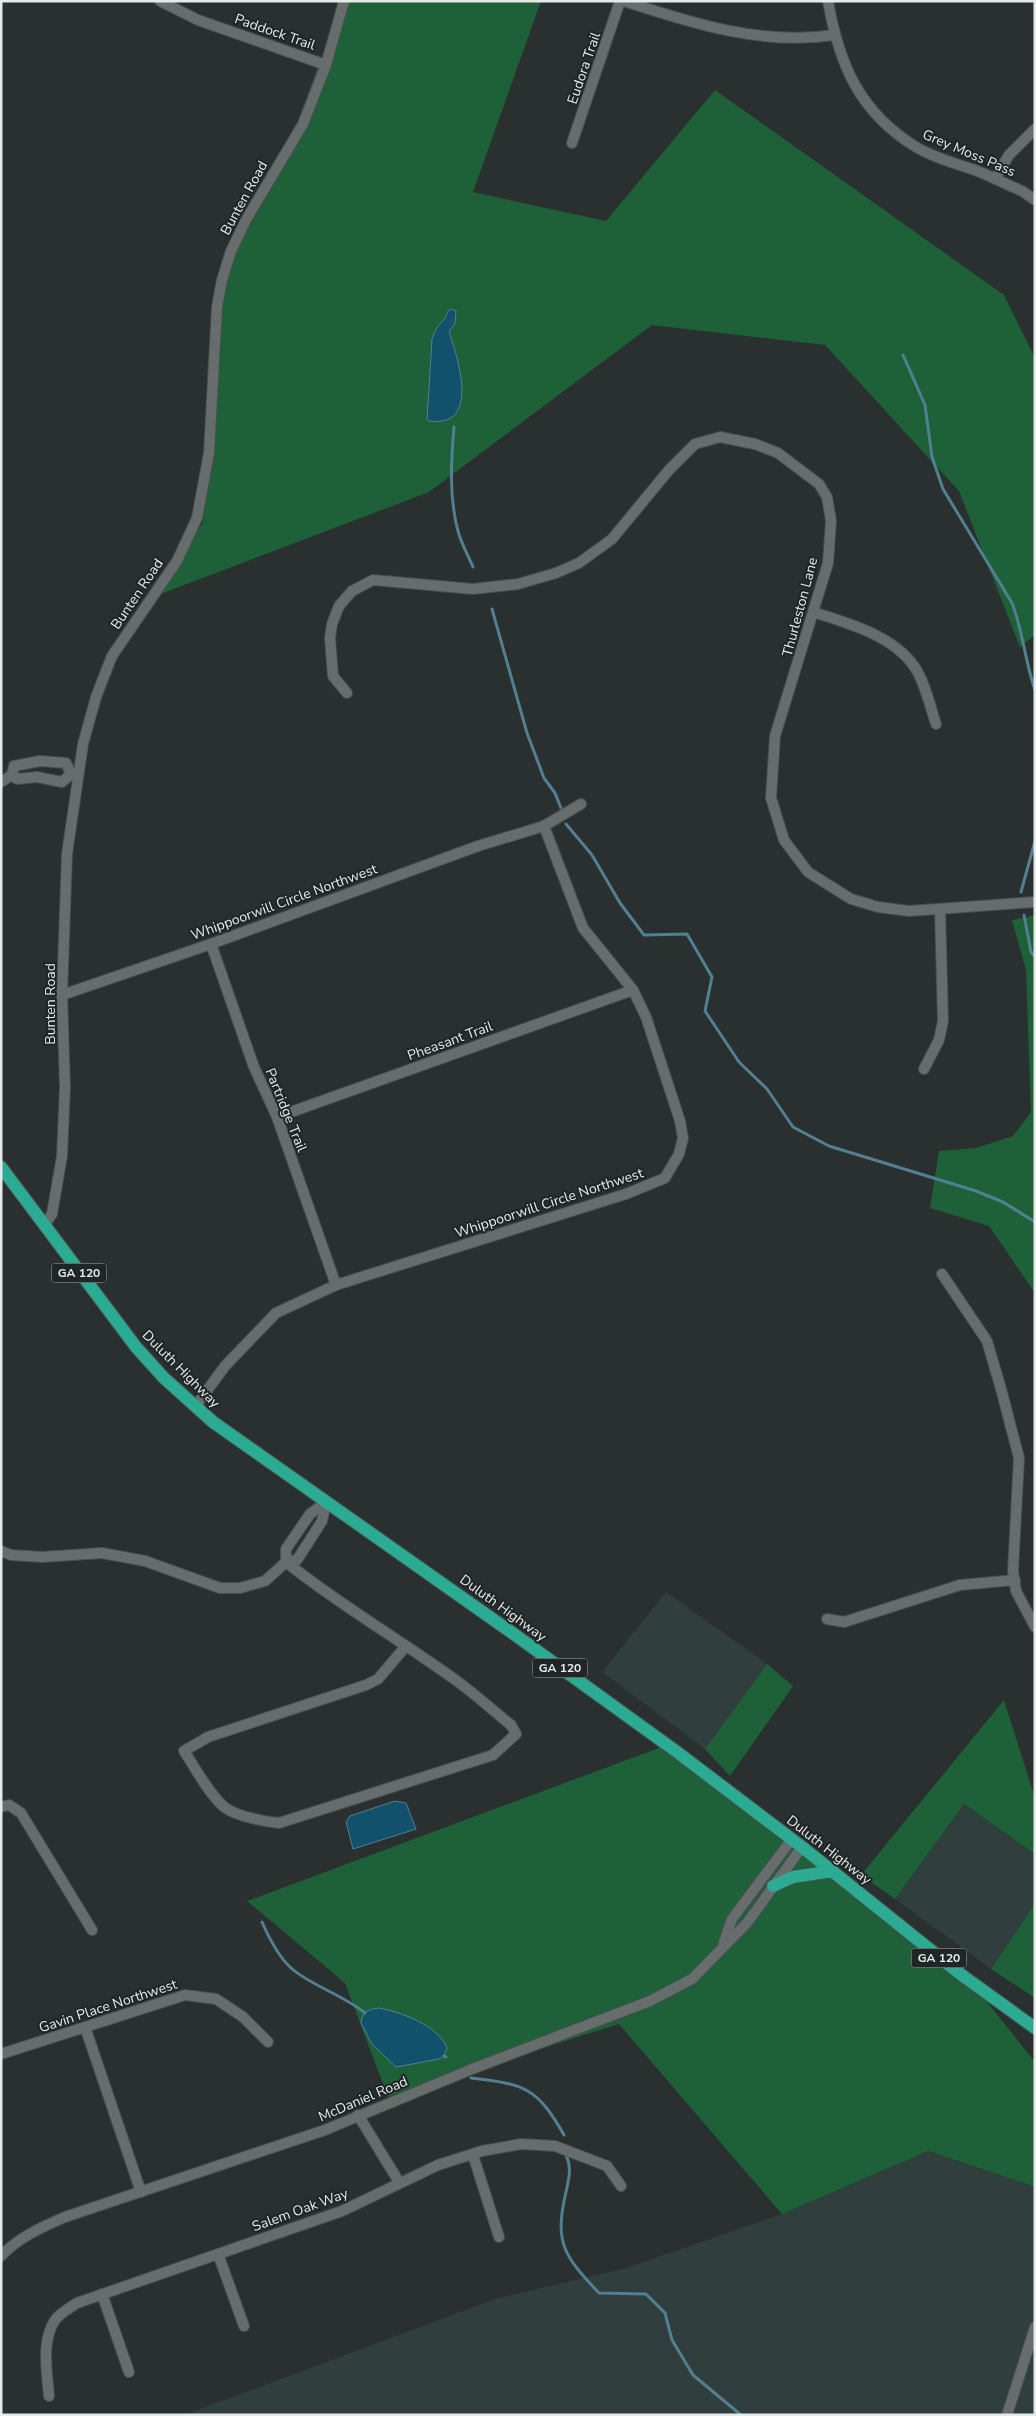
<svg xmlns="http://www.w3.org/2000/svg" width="1036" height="2416" font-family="'Nunito Sans',sans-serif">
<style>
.built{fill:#303e3d}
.green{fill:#1e6139}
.water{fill:#12516b;stroke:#527f91}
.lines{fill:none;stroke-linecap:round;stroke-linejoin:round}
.stream{stroke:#527f91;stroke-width:3}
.minor-casing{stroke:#494f4e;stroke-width:12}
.major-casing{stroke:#494f4e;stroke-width:14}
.minor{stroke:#666d6c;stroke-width:10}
.major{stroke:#2cab93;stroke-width:12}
.labels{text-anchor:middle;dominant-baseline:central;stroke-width:4;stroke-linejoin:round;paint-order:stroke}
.shield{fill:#202626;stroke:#abafaf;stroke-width:1}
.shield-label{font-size:12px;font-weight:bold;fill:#e6eaea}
.street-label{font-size:14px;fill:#e6eaea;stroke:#202626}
</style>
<rect width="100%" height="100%" fill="#29302f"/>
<g class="built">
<path d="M666,1592L767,1664L705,1749L602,1672Z"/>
<path d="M964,1804L1035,1854V1904L991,1969L895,1899Z"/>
<path d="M928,2151L1035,2187V2415H184L495,2299L626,2268L782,2214Z"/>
</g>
<g class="green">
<path d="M342,1H541L473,192L606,221L715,90L1004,295L1035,358V635L1020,647L959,491L825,345L652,325L429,492L158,595L203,522L212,327L239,244L276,181Z"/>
<path d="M1035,915V1293L989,1226L930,1208L939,1151L976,1148L1013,1136L1031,1112L1026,970L1012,920Z"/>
<path d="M767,1664L793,1686L730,1776L705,1749Z"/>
<path d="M1004,1700L1035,1798V1854L964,1804L895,1899L861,1875Z"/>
<path d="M667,1745L976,1988L1035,2062V2187L928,2151L782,2214L619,2024L388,2097L345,1983L247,1901Z"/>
<path d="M1034,1905L1035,1906V1998L991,1969Z"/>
</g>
<g class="water">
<path d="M450,309L456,311L455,323L449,332C458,359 481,428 429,421L427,419L432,339C435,331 436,327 443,321C446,318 446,313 450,309Z"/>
<path d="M395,1801L406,1803L416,1829L353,1849L346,1822L350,1816Z"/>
<path d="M379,2008C401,2012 439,2026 447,2048L444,2056L439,2059L396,2067L372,2044L361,2023C362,2012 369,2009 379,2008Z"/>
</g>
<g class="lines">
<g class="stream">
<path d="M903,355L925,405L932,457L943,489L1012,603C1023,631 1025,662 1035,690"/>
<path d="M454,427C451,461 449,498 458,531C461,543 468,555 473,567"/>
<path d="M492,609L527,733L544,778L555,793L561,808"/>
<path d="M566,824L592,855L620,903L644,935L687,934L712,977L705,1011L739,1062L767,1089L793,1127L829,1146L976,1191L1003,1202L1035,1222"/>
<path d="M1021,892L1035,841"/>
<path d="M1024,915L1031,952L1035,957"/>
<path d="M262,1922C269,1938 278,1956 291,1968C310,1985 343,1995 365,2013"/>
<path d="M444,2056L446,2057"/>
<path d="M471,2078C524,2084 537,2087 564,2135"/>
<path d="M566,2155C572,2168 569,2178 566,2192C554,2243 564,2256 599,2293L646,2294L665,2313L672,2340L693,2375L741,2415"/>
</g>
<defs>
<g id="minor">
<path d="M160,1L198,20L326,65"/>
<path d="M624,1C691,23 762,46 834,35"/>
<path d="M828,1C839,64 859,112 916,147C933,157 953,163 972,169C989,175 1005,184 1022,191L1035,200"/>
<path d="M572,143L620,1"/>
<path d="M995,179L1009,155L1035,129"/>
<path d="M813,612C848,623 892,635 914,666C925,682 930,706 936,724"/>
<path d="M347,693L333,676L330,638L332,624L339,606L352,591L373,580L473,589L518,584L556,573L579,563L612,539L669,470L695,444L720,437L755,444L778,453L819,484L827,497L831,521L828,563L775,736L771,798L784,840L808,872L851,899L878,907L909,911L1035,902"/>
<path d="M12,775L17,779L37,777L62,782L71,774"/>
<path d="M1,782L12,775L14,766L40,761L66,763L71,774L77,775"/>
<path d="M211,944L254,1067L277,1117L336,1285"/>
<path d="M62,995L211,944L478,846L544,826L581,804"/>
<path d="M924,1069L939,1040L943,1021L940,909"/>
<path d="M277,1117L633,990"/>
<path d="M45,1224L52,1214L62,1156L65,1087L62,995L67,854L83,744L96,697L112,656L177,561L197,518L209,453L217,307L222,280L231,251L246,220L303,124L326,65L344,1"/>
<path d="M942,1274L987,1341L1001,1389L1019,1458L1013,1571L1016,1591L1035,1627"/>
<path d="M195,1407L225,1366L276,1313L336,1285L626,1194L665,1178L679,1154L683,1138L680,1121L646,1017L633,990L583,928L544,826"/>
<path d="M1,1551L11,1555L42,1557L102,1553L145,1561L220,1588H240L265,1581L286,1562L297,1560L322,1521L326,1502"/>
<path d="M286,1562C342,1607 404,1642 461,1684C478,1697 495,1712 511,1725L516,1734L493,1755L279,1823C263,1821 236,1817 223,1806C207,1791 196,1769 184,1751L208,1737L366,1685L378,1679L406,1646"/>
<path d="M286,1562V1549L310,1514L326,1502"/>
<path d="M827,1619L844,1622L960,1585L1015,1580"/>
<path d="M1,1807L9,1805L21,1813L92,1930"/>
<path d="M724,1942L732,1919L792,1839"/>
<path d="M85,2027L141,2192"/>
<path d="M1,2054L185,1995L216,1999L243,2017L268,2042"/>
<path d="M358,2115L399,2182"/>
<path d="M473,2155L499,2237"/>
<path d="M218,2254L244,2326"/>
<path d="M1,2256C19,2237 42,2227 65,2217L325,2130L472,2069L650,2001L692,1979L747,1923L802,1847"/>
<path d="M102,2294L129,2372"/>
<path d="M49,2396C47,2372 41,2341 55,2320C60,2313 70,2308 77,2303L342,2211L438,2165L482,2151L521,2144L555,2146L607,2166L621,2186"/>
<path d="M1007,2415L1035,2327"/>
</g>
<g id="major">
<path d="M1,1167L136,1347L164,1378L213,1422L511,1632L677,1752L802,1847L963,1976L1035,2028"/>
<path d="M773,1886L793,1877L833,1871"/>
</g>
</defs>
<use href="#minor" class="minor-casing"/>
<use href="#major" class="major-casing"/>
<use href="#minor" class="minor"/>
<use href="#major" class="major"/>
</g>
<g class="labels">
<g class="shield">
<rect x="51.5" y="1263.5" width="55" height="19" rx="4"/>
<rect x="532.5" y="1658.5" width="55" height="19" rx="4"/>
<rect x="911.5" y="1948.5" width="55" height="19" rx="4"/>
</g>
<g class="shield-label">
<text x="79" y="1273">GA 120</text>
<text x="560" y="1668">GA 120</text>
<text x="939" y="1958">GA 120</text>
</g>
<g class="street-label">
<text transform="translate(275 32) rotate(19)">Paddock Trail</text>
<text transform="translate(584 68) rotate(-71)">Eudora Trail</text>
<text transform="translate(969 153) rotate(23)">Grey Moss Pass</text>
<text transform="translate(244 198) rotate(-61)">Bunten Road</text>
<text transform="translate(137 594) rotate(-56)">Bunten Road</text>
<text transform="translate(800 607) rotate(-75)">Thurleston Lane</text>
<text transform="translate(284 902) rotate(-20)">Whippoorwill Circle Northwest</text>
<text transform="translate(50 1004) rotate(-90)">Bunten Road</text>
<text transform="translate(450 1041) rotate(-20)">Pheasant Trail</text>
<text transform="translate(286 1110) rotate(68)">Partridge Trail</text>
<text transform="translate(549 1203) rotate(-18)">Whippoorwill Circle Northwest</text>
<text transform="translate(181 1369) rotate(45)">Duluth Highway</text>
<text transform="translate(503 1608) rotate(36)">Duluth Highway</text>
<text transform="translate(829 1850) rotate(38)">Duluth Highway</text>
<text transform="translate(108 2006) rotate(-18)">Gavin Place Northwest</text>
<text transform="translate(363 2099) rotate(-23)">McDaniel Road</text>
<text transform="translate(300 2210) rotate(-20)">Salem Oak Way</text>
</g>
</g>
<rect width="1036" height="2416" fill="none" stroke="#e6eaea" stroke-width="5"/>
</svg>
